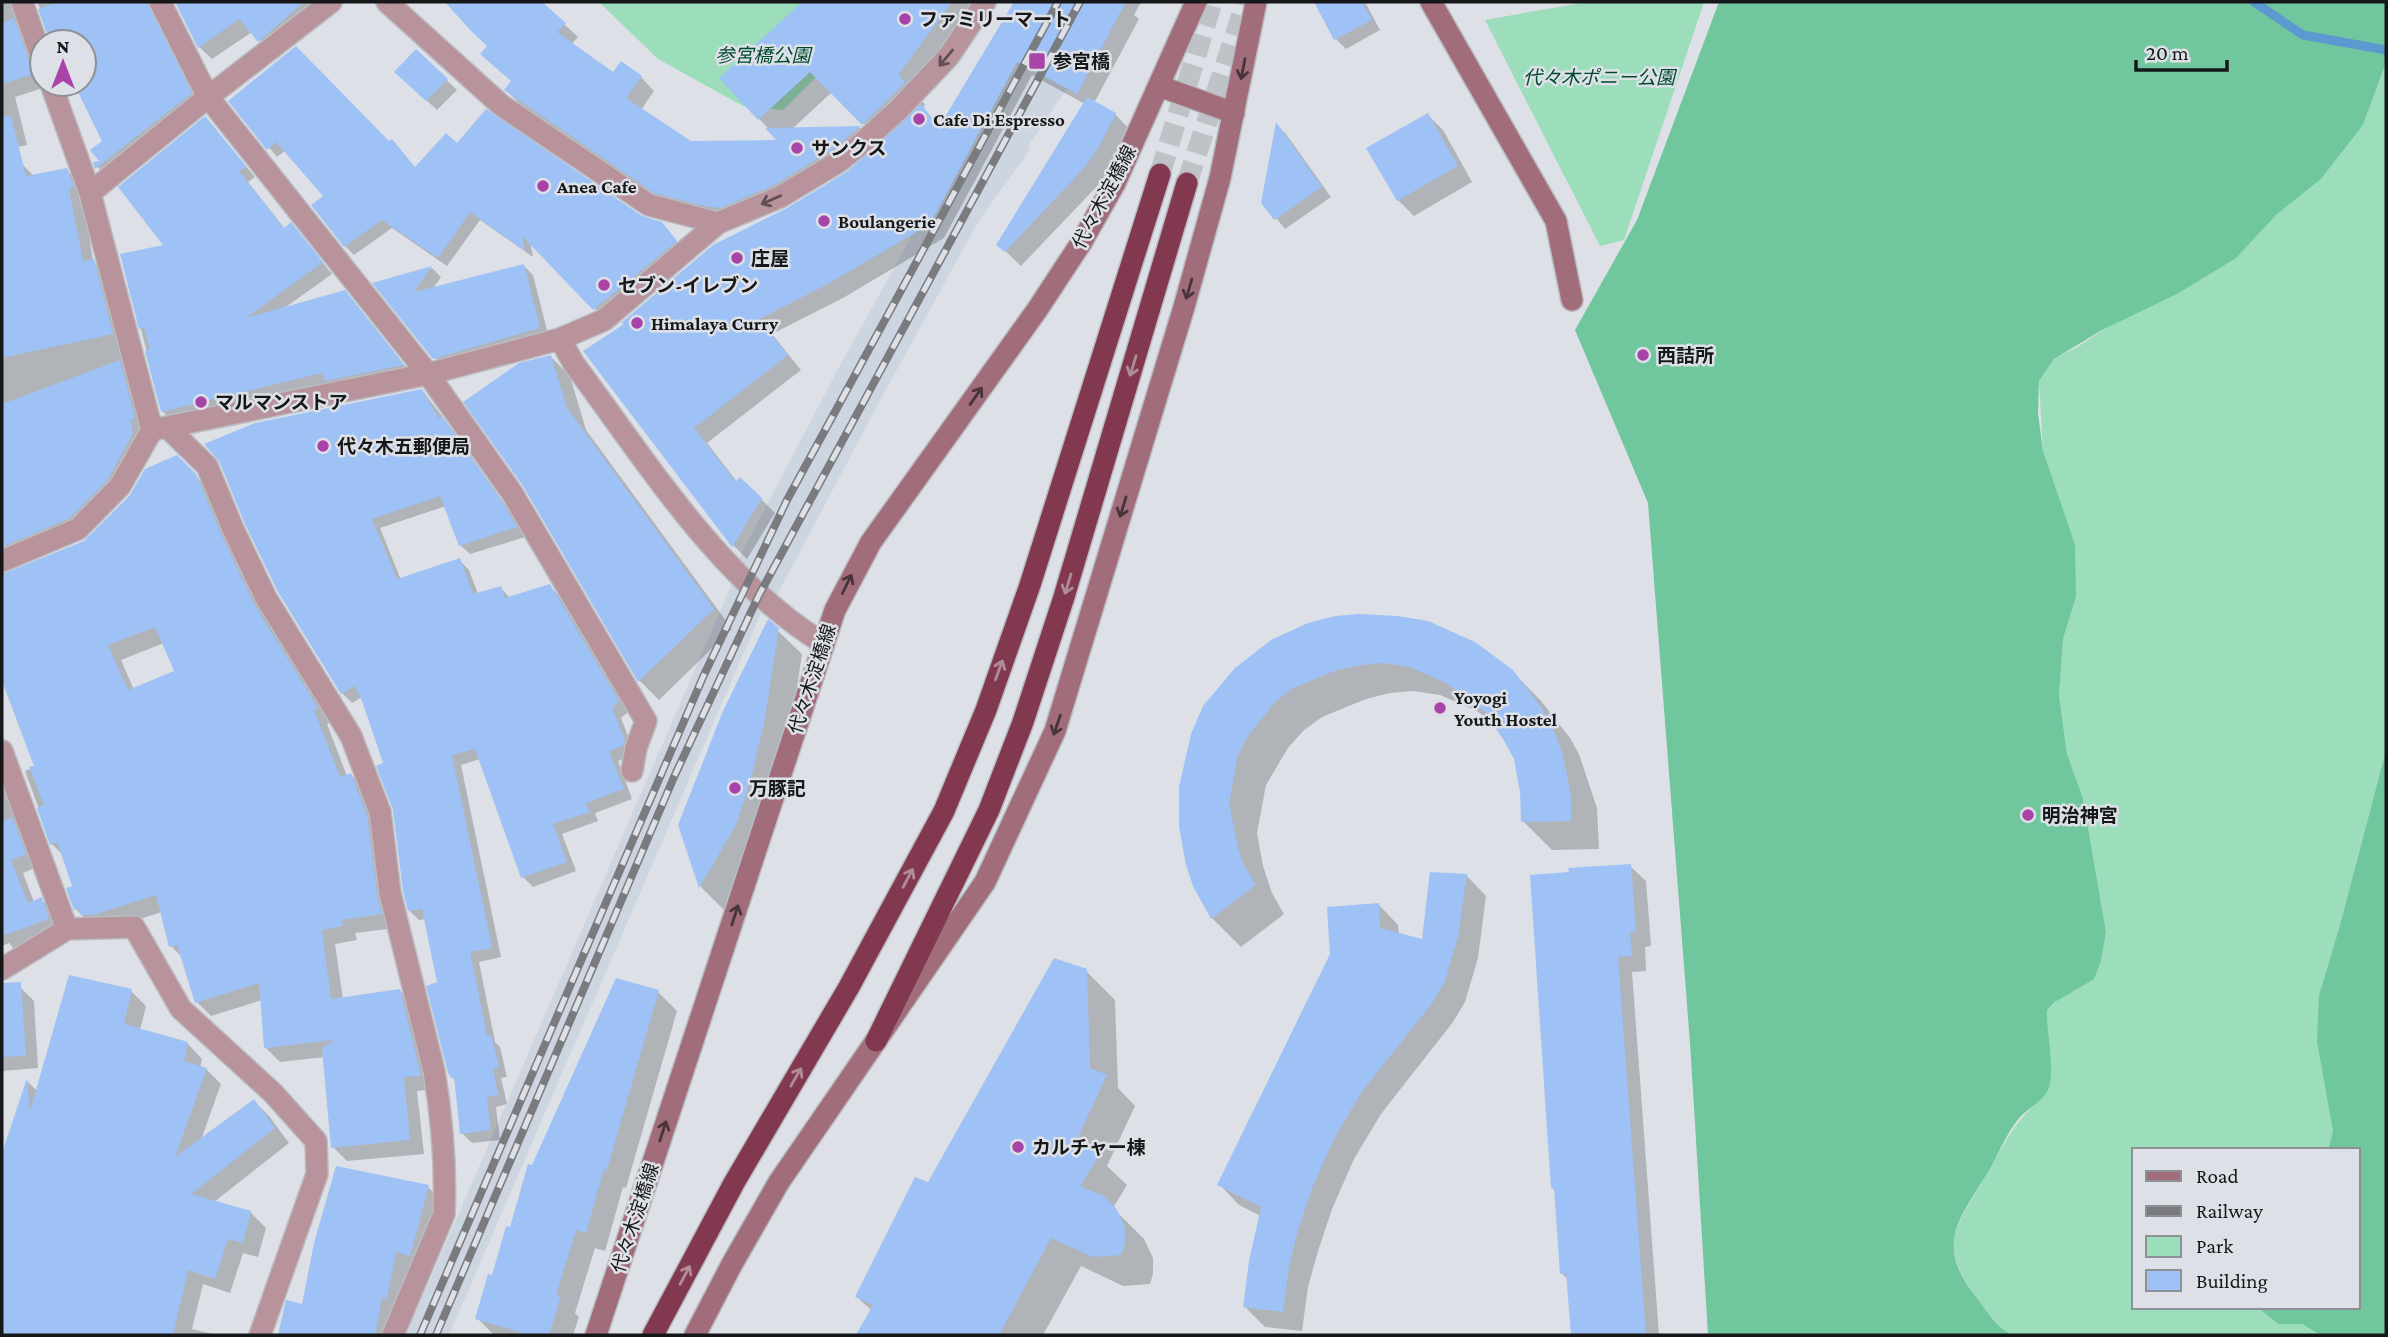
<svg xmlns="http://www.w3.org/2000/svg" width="2388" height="1337" font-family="'Crimson Pro','Noto Sans JP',serif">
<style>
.built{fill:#cdd5e1}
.green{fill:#9cddbb}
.forest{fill:#71c79d}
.shadow{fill:#0003;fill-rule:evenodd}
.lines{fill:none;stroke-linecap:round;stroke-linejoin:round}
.stream{stroke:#5c99d0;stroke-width:9}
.building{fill:#9ec2f5;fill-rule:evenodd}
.highway-tunnel{stroke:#bfc2c7;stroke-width:21;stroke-dasharray:21 10;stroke-linecap:butt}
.street-casing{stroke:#b9bcc1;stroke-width:24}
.secondary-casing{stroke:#b9bcc1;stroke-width:24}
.highway-casing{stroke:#b9bcc1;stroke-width:24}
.street{stroke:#b8939c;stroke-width:21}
.secondary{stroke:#a26d7b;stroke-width:21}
.highway{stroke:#823950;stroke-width:21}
.rail-casing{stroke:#797b7f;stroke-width:8}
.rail{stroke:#dde0e6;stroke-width:5;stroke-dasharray:16;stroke-linecap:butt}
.oneway{stroke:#5f4f54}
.oneway2{stroke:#47353b}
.oneway3{stroke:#b08c9b}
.poi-dot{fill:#a843a8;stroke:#dde0e6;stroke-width:2.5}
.labels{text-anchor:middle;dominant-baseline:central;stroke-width:5;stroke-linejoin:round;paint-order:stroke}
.poi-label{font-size:19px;font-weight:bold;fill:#161719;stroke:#dde0e6;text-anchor:start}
.park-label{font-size:19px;font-style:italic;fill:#014a30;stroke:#dde0e6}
.street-label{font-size:19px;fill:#161719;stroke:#dde0e6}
</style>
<rect width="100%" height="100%" fill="#dde0e6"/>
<g class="built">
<path d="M1014,2L1126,3L1077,94L1068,89L1058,101L1028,146L1030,150L978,222L877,406L775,599L738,560L837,371L947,172L955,101Z"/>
<path d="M732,584L761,613L449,1335H406Z"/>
</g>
<g class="green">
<path d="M599,2H828L859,34L783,110L743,106L658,59Z"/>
<path d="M1587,2H1704L1624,240L1600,246L1485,20Z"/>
<path d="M2386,64V750L2340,925L2319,995L2333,1131L2328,1150H2134V1307H2257L2278,1324H2302L2320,1335H2012C1999,1329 1992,1317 1982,1305C1932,1240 1957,1228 1991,1167C2006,1141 2015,1122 2038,1102L2047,1010L2101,961L2106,932L2083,798L2067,754L2059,695L2063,639L2076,597L2055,491L2043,451L2039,381L2054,359L2079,346L2276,215L2321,179L2363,125Z"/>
</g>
<g class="forest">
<path d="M1719,2H2386V63L2363,125L2321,179L2276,215L2236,258L2177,294L2102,330L2054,359L2039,381L2038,413L2043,451L2075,545L2076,597L2063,639L2059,695L2067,754L2083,798L2106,932L2101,961L2094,979L2055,1002L2047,1010C2046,1032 2056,1071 2048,1090C2042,1102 2030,1107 2021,1116C2008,1130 2000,1151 1991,1167C1962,1217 1932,1241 1976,1297C1987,1311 1996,1327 2012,1335H1708L1690,1043L1648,503L1575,330L1637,220Z"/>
<path d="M2386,750V1335H2320L2302,1324H2278L2257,1307H2358V1150H2328L2333,1131L2317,1041L2319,995L2340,925Z"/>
</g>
<g class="shadow">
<path d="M2,2H32L22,21L42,75V84L52,85L15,97L27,145L2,151Z"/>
<path d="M32,2H173L166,3L203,107L110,181L95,164L102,162L105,141L76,84H84V42H52L38,3Z"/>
<path d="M176,2H332L272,53L252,32L212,59L199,47Z"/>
<path d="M446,2H540L578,37L571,45L613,75L621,63L641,77L654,91L641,110L690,143L780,141L721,78L804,2H988L919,96L925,105L922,108L941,128L1016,2H1141L1134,15L1139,19L1094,103L1115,114L1130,130L1114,163L1100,183L1021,266L999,245L1085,104L1032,75L944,238L843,298L772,334L801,370L707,443L738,483L761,499L775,513L747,559L733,545L586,352L787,210L848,174L882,142L832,92L792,129L860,128L872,141L735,220L670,206L519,103L506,90L513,82L482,54L489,47Z"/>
<path d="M1316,2H1365L1380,30L1346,49L1336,39Z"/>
<path d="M416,51L457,90L437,110L407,82Z"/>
<path d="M231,101L389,143L392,141L416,169L457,145L661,224L685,251L604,318L530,241L533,257L480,220L447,266L392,228L354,255L345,246L325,196L286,150L277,157Z"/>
<path d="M1428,115L1443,130L1472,182L1414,216L1398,200L1369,149Z"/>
<path d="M1277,125L1286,134L1331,197L1285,229L1263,202Z"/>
<path d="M215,129L255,177L248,182L285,229L301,235L332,274L283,309L355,303L413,376L173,421L162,411L122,255L166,247Z"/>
<path d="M22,164L34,176L66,170L81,184L93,261L107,275L148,432L121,495L5,568L4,575L85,542L177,458L210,490L331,722L327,724L347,776L351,775L365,790L395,928L355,933L357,940L335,944L343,999L400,991L414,1006L435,1089L417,1091L424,1154L347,1161L333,1147L325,1057L280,1062L266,1048L262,1000L211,1016L197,1002L183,958L171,946L162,912L108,929L90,924L76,909L74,887L64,856L52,844L25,771L36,767L2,676V171ZM164,643L177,672L134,690L121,660Z"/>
<path d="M524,266L533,275L549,338L444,368L375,284L432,268L441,277L432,290Z"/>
<path d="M551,357L570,376L586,430L732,629L659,700L640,681L525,485Z"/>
<path d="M422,390L451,428L510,512L525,537L470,554L460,545L446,506L380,528L401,580L459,560L469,570L478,594L501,588L510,598L550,586L559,596L628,712L621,718L634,751L632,755L618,761L632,799L595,813L598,821L562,834L576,871L533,887L523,877L480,759L461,765L501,957L479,962L495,1042L500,1047L507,1077L501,1078L507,1104L496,1107L500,1140L472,1143L462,1133L457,1082L452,1077L439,983L426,919L419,920L409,910L386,765L362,697L352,703L342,693L279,591Z"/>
<path d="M777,630L802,654L788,748L760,850L724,910L701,887L680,825Z"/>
<path d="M1254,654L1512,671L1541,701L1570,738L1579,754L1597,808L1599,849L1552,850L1523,821L1522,792L1516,759L1494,724L1477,711L1440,695L1413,691L1390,693L1366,699L1322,717L1303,731L1288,748L1266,785L1257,833L1263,866L1272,893L1284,914L1241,947L1212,918L1195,885Z"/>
<path d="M2,785L10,794L37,867L23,873L34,902L41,900L54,912L61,932L14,949L9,943L2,946Z"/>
<path d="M1630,866L1646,881L1651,946L1645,947L1646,971L1632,972L1659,1335H1573L1569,1280L1561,1273L1555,1191L1552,1188Z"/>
<path d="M1466,875L1486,896L1478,958L1465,1002L1453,1022L1381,1114L1354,1159L1332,1209L1318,1251L1308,1287L1302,1331L1265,1327L1245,1307L1261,1216L1239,1205L1219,1184L1378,904L1398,925L1399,935L1424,941Z"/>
<path d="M1086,971L1115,1000L1118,1088L1135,1106L1107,1166L1127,1185L1113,1208L1144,1239L1153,1258V1274L1150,1284L1123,1286L1081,1266L1043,1335H858L872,1311L857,1297L929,1185Z"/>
<path d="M20,987L34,1001L38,1068L2,1071V989Z"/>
<path d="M131,991L146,1006L140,1030L187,1043L202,1059L200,1068L206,1069L221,1084L201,1140L254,1101L269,1116L289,1143L214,1202L251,1213L266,1228L258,1257L243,1253L230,1293L203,1284L192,1329L217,1335H2V1159L27,1081L37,1091Z"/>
<path d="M658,992L677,1011L626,1188L623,1187L605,1251L595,1248L575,1313L579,1317L573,1335H494L477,1318L533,1167Z"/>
<path d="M428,1187L443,1202L392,1335H280L288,1302L304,1306Z"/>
</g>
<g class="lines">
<path class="stream" d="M2254,2L2303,35L2386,50"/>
</g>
<g class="building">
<path d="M57,2H147L192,93L95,169L93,162L99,161L90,150L102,141L74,84H84V42H50L38,9Z"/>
<path d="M175,2H304L258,42L239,19L198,48Z"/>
<path d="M445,2H542L566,23L557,32L613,72L621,61L642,76L626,98L691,141L776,140L765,128L861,126L832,150L774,185L721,208L704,206L654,193L504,90L511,81L480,54L487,46L471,31Z"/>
<path d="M802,2H952L899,74L905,83L862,125L810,72L758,120L719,78Z"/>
<path d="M1014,2H1126L1077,94L1017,62L930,224L828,284L759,319L788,355L694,428L736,482L740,477L762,498L732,547L583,351L624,324L621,323L713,245L787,208L848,171L921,104L939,127Z"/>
<path d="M1314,2H1362L1372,20L1334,40Z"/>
<path d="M14,18L30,63L34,69L41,72L2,84V23Z"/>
<path d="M296,46L389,141L392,139L415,167L446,133L457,143L486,109L642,216L662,222L677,241L593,310L522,236L525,251L470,212L438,258L382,220L344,247L311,205L323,196L276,142L267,150L228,101Z"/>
<path d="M416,49L448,79L426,101L394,72Z"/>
<path d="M1087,97L1116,113L1099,147L1085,167L1005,252L996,245Z"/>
<path d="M1428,113L1458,166L1397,201L1366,148Z"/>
<path d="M11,116L26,176L67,168L74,186L69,189L83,261L94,259L113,334L2,358V117Z"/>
<path d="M205,116L246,166L239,171L284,228L291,222L323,262L246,318L345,290L404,365L325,381L322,373L161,412L145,351L150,349L144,328L139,329L120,254L163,245L118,187Z"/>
<path d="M1276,122L1322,187L1274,220L1261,203Z"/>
<path d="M524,264L540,328L433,359L372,283L432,266L414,292Z"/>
<path d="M551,355L567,408L714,609L638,682L523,486L463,402L519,363Z"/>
<path d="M120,360L135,418L131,419L133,433L107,481L70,518L2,547V404Z"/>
<path d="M422,389L439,419L442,416L501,500L517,527L459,546L440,496L372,519L397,579L460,558L473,594L501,586L505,598L550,584L619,701L612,708L625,741L623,746L609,751L624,789L586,803L590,812L553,824L567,862L521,878L475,749L452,755L492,948L470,952L487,1036L491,1035L499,1067L493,1069L498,1095L487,1097L491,1130L460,1134L454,1077L451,1078L448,1073L426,986L437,982L422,909L408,911L403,891L393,810L376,766L383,763L363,704L355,686L341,694L278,592L245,524L219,461L204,444L255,423Z"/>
<path d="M177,455L196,474L221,534L254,604L318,708L314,710L340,777L351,773L367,815L377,895L382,914L342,920L343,926L322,930L331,999L400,989L421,1076L404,1077L410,1140L331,1148L322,1049L334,1040L264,1048L259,983L195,1003L177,945L169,947L156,895L93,915H81L79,909L74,910L66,888L72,886L57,842L50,845L37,808L44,805L29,767L34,766L2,681V574L84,541L130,495L145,469ZM155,627L174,671L128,690L108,645Z"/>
<path d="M1359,614L1398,616L1428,621L1475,642L1513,670L1541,707L1551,724L1563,755L1571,796V821L1521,822L1520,792L1514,759L1503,739L1484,711L1446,683L1410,667L1383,663L1361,665L1337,670L1293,688L1275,702L1247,737L1238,756L1229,803L1238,848L1243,863L1256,885L1211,919L1193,886L1186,865L1179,826V787L1191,734L1203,706L1235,668L1271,640L1308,623L1335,616Z"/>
<path d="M768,619L779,628L764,723L752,775L736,825L699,888L678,825L723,711Z"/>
<path d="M12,817L26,854L11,860L28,903L42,897L49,919L2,936V822Z"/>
<path d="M1631,864L1636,931L1630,932L1632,956L1618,957L1646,1335H1571L1566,1273L1560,1274L1554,1188H1551L1530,875L1569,872L1568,868Z"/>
<path d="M1430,872L1467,874L1458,937L1445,981L1433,1002L1361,1093L1334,1139L1312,1188L1298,1230L1289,1266L1283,1312L1243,1307L1249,1261L1261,1207L1217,1185L1330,954L1327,907L1379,903L1380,928L1422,939Z"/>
<path d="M1054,958L1087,969L1090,1068L1107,1075L1077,1139L1099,1155L1080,1186L1103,1196L1116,1208L1121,1218L1125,1228V1244L1121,1255L1093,1257L1051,1238L999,1335H856L873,1305L855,1297L915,1177L928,1182Z"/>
<path d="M69,975L132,989L124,1024L188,1042L184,1061L207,1068L175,1157L254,1099L275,1128L191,1194L251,1211L243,1243L228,1239L215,1279L188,1270L173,1335H2V1153L27,1078L30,1111Z"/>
<path d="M616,978L659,990L607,1170L604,1169L586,1233L576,1230L556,1295L561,1296L549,1335H530L475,1319L488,1274L492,1275L506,1226L510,1227L528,1164L532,1165Z"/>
<path d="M21,982L26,1056L2,1057V983Z"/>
<path d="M336,1166L429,1185L410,1256L396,1252L387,1299L382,1298L375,1335H278L286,1300L302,1304L314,1243Z"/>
</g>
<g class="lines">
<g class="highway-tunnel">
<path d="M1160,174L1212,2"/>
<path d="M1187,183L1246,2"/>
</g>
<defs>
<g id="street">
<path d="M22,2L42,59"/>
<path d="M160,2L208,97L428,374L512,493L646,721L636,748L632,771"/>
<path d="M387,2L501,105L649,205L718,223"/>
<path d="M90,193L208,97L331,2"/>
<path d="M560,339L574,364C645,459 720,581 823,643"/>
<path d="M168,428L207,466L233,529L266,598L351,736L380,812L390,893L434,1071C442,1118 446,1167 444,1214L393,1335"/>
<path d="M152,430L428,374L560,339L604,320L718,223L780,197L840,161L863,142L898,110L949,56L985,2"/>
<path d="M2,561L78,529L120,486L152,430L90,193L51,84"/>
<path d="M2,751L67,929"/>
<path d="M2,969L67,929L134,927L181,1009L273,1093L316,1141L317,1174L260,1335"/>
</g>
<g id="secondary">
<path d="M1431,2L1556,221L1572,300"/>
<path d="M1159,86L1234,113"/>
<path d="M596,1335L835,610L871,542L1037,310L1081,243L1115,183L1196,2"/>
<path d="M695,1335L732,1264L779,1182L985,882L1055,731L1184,307L1220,178L1256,2"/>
</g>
<g id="highway">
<path d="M876,1041L989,810L1023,722L1064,597L1187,183"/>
<path d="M653,1335L734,1183L849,987L944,811L986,710L1030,585L1160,174"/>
</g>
</defs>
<use href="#street" class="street-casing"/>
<use href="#secondary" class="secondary-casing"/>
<use href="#highway" class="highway-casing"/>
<use href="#street" class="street"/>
<use href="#secondary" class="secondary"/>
<use href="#highway" class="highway"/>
<defs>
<g id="rail">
<path d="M420,1335L703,677L787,500L1058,2"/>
<path d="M436,1335L674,777L759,595L1080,2"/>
</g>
</defs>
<use href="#rail" class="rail-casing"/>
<use href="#rail" class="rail"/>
</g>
<defs><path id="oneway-shaft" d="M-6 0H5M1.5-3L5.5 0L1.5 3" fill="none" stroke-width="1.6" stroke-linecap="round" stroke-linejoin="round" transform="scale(1.75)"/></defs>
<g class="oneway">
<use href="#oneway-shaft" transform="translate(946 58) rotate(130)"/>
<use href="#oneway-shaft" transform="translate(771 200) rotate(156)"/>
</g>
<g class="oneway2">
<use href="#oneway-shaft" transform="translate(1243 69) rotate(101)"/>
<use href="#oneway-shaft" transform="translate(1189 289) rotate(106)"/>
<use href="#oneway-shaft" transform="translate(976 396) rotate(-55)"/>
<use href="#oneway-shaft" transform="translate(1123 507) rotate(107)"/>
<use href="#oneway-shaft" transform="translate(847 584) rotate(-64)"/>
<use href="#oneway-shaft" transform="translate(1057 725) rotate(109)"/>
<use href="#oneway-shaft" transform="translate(735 915) rotate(-72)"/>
<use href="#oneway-shaft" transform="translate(663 1131) rotate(-72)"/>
</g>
<g class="oneway3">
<use href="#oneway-shaft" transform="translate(1133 366) rotate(107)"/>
<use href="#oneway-shaft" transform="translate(1068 584) rotate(107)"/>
<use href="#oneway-shaft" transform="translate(999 670) rotate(-70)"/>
<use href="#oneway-shaft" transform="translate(908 878) rotate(-62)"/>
<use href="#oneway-shaft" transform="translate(796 1077) rotate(-60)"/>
<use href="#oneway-shaft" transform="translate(685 1275) rotate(-62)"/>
</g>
<g class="poi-dot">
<circle cx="905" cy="19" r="7"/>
<rect x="1028" y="52" width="18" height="18" rx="3.5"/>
<circle cx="919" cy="119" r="7"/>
<circle cx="797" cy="148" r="7"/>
<circle cx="543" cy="186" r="7"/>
<circle cx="824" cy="221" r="7"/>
<circle cx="737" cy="258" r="7"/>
<circle cx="604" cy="285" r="7"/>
<circle cx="637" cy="323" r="7"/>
<circle cx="1643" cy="355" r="7"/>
<circle cx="201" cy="402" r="7"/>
<circle cx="323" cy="446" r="7"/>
<circle cx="1440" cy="708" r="7"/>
<circle cx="735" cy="788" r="7"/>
<circle cx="2028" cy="815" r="7"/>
<circle cx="1018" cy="1147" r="7"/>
</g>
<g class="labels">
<g class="poi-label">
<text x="919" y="19">ファミリーマート</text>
<text x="1053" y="61">参宮橋</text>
<text x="933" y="119">Cafe Di Espresso</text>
<text x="811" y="148">サンクス</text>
<text x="557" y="186">Anea Cafe</text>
<text x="838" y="221">Boulangerie</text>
<text x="751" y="258">庄屋</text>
<text x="618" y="285">セブン-イレブン</text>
<text x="651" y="323">Himalaya Curry</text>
<text x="1657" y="355">西詰所</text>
<text x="215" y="402">マルマンストア</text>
<text x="337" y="446">代々木五郵便局</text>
<text x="1454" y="697">Yoyogi<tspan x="1454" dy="22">Youth Hostel</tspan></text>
<text x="749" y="788">万豚記</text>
<text x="2042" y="815">明治神宮</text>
<text x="1032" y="1147">カルチャー棟</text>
</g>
<g class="park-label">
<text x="763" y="55">参宮橋公園</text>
<text x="1599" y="77">代々木ポニー公園</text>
</g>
<g class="street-label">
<text transform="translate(1104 197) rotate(-62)">代々木淀橋線</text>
<text transform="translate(812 679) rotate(-72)">代々木淀橋線</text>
<text transform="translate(635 1218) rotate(-72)">代々木淀橋線</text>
</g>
</g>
<rect width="2388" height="1337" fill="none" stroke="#161719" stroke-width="7"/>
<rect x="2132" y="1148" width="228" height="161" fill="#dde0e6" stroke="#8d9094" stroke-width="2"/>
<rect x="2146" y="1171" width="35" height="10" fill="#a26d7b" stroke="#8d9094" stroke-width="2"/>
<text x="2196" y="1183" font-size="21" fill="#161719">Road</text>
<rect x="2146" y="1206" width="35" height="10" fill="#797b7f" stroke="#8d9094" stroke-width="2"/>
<text x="2196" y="1218" font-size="21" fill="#161719">Railway</text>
<rect x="2146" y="1236" width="35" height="21" fill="#9cddbb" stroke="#8d9094" stroke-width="2"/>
<text x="2196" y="1253" font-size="21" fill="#161719">Park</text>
<rect x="2146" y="1270" width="35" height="21" fill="#9ec2f5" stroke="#8d9094" stroke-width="2"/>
<text x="2196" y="1288" font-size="21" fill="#161719">Building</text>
<g transform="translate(63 63)"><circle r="33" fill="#dde0e6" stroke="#8d9094" stroke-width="2"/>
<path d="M0-5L12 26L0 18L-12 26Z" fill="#a843a8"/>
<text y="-10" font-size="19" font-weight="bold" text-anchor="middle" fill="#161719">N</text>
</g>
<path d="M2136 60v10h91v-10" fill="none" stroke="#161719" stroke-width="3.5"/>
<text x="2146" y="60" font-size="21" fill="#161719" stroke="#dde0e6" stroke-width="5" paint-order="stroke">20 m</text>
</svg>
